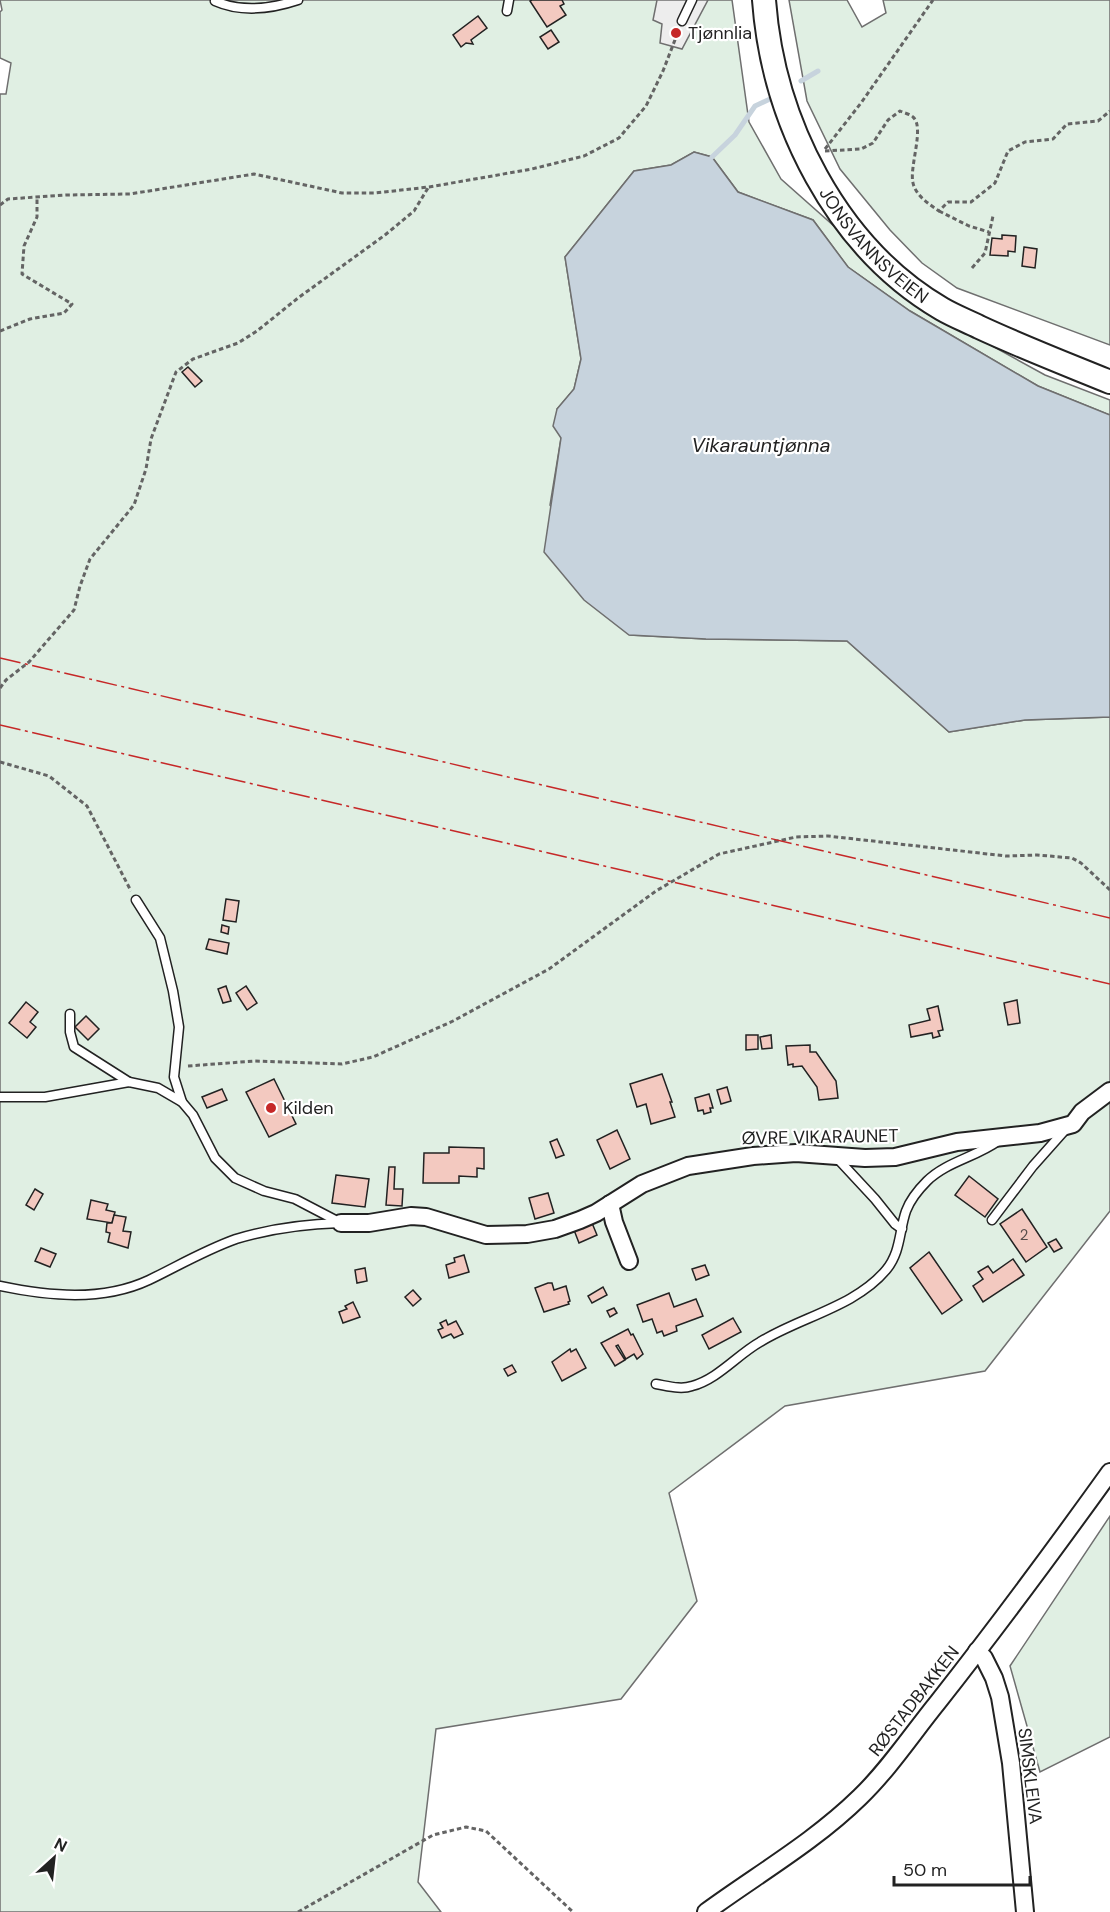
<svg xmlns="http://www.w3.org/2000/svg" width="1110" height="1912" font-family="'DM Sans',sans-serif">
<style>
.green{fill:#e0efe3;stroke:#6f6f6f;stroke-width:1.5}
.parking{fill:#ededed;stroke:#6f6f6f;stroke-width:1.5}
.water{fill:#c7d3dd;stroke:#6f6f6f;stroke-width:1.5}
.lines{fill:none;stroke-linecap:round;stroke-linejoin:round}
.stream{stroke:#c7d3dd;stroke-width:5}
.building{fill:#f3c9c0;stroke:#222;stroke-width:1.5}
.lane-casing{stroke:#222;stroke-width:11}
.street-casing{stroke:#222;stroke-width:20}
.secondary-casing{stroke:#222;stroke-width:26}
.path{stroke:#646464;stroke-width:3;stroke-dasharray:4.5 3;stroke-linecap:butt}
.lane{stroke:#fff;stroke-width:8}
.street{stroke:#fff;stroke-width:16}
.secondary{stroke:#fff;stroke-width:22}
.power{stroke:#c62828;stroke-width:1.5;stroke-dasharray:21 4.5 3 4.5;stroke-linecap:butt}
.poi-dot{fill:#c62828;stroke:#fff;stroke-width:2}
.labels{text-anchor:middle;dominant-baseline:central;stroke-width:4.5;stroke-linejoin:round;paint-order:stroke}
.number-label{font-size:15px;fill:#564c4a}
.poi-label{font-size:18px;fill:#222;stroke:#fff;text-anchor:start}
.street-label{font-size:18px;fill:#222;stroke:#fff}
.water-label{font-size:20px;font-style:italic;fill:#222;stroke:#fff}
</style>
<rect width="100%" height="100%" fill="#fff"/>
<g class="green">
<path d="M0,0H732L749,122L781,179L932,313L1045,375L1110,400V415L1038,386L910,311L848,267L813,220L738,192L712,157L694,152L671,165L634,171L565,257L581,359L574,389L557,409L561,438L550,505L630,635L706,639L847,641L949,732L1025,720L1110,717V1211L985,1371L785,1406L669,1493L697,1601L621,1699L436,1729L418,1882L441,1912H0V94H6L11,63L0,58V12L2,10Z"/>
<path d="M789,0H847L862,27L886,13L883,0H1110V345L957,288L922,263L890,230L840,169L807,101Z"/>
<path d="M1110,1516V1737L1040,1772L1010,1666Z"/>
</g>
<path class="parking" d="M657,0H708L682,49L660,43L662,24L653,20Z"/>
<path class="water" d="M694,152L712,157L738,192L813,220L848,267L910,311L1038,386L1110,415V717L1025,720L949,732L847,641L706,639L629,635L584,600L544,552L561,438L553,426L557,409L574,389L581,359L565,257L634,171L671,165Z"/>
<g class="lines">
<g class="stream">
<path d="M801,81L818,71"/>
<path d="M712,157L735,135L755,106L770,99"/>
</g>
</g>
<g class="building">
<path d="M532,0H562L564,4L560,6L566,15L547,27L530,1Z"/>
<path d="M478,16L487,28L471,40L473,44L466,43L461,47L453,35Z"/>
<path d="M551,30L559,42L548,49L540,37Z"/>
<path d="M1002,235L1016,236L1015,252L1008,251V256L990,255L992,238L1002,239Z"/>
<path d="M1024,247L1037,249L1035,268L1022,266Z"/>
<path d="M188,367L202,381L195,387L182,372Z"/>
<path d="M226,899L239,901L236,922L223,920Z"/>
<path d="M222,925L229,927L228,934L221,932Z"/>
<path d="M209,939L229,943L227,954L206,949Z"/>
<path d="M226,986L231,1001L223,1003L218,989Z"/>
<path d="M246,986L257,1003L247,1010L236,993Z"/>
<path d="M1017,1000L1020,1023L1008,1025L1004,1003Z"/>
<path d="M26,1002L38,1012L30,1022L36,1027L27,1038L9,1023Z"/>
<path d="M938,1006L943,1030L938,1031L940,1036L933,1038L932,1033L911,1037L909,1025L930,1020L927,1009Z"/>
<path d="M86,1016L99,1029L88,1040L75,1027Z"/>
<path d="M746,1035H758V1049L746,1050Z"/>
<path d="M771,1035L772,1048L762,1049L760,1037Z"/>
<path d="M810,1045V1052H816L836,1081L838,1098L819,1100L817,1087L802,1066L793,1067V1064L788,1065L786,1046Z"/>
<path d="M662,1074L672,1102H670L675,1117L651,1124L646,1104L637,1107L630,1084Z"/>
<path d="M274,1079L296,1124L269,1137L246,1092Z"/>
<path d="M727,1087L731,1101L721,1104L717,1090Z"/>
<path d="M222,1089L227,1100L207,1108L202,1097Z"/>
<path d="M709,1094L713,1108H710L711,1112L704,1114L703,1110L698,1111L695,1098Z"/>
<path d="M617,1130L630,1159L610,1169L597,1140Z"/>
<path d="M557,1139L564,1155L556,1158L550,1142Z"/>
<path d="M449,1147L484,1148V1169L477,1168V1177L459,1176V1183H423L424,1153H449Z"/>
<path d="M389,1167H395L394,1189H403L402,1206L386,1205Z"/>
<path d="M336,1175L369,1179L365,1207L332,1203Z"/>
<path d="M969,1176L998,1199L985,1217L955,1195Z"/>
<path d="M35,1189L43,1194L34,1210L26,1205Z"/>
<path d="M548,1193L554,1213L535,1219L529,1198Z"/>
<path d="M91,1200L108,1204L106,1210L115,1212L112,1223L87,1219Z"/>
<path d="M1022,1209L1047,1247L1026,1262L1000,1224Z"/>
<path d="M114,1215L126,1217L123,1231L131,1232L128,1248L108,1242L110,1233L106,1232L107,1223H112Z"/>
<path d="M592,1223L597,1235L579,1243L574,1230Z"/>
<path d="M1056,1239L1062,1248L1054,1252L1048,1243Z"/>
<path d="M41,1248L56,1254L50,1267L35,1261Z"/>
<path d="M929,1252L962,1300L942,1314L910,1268Z"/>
<path d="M464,1255L469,1272L449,1278L446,1265L455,1262L454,1258Z"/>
<path d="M1013,1259L1024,1275L983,1302L973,1286L983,1279L978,1272L988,1266L993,1273Z"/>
<path d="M705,1265L709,1275L696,1280L692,1269Z"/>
<path d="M365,1268L367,1281L357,1283L355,1270Z"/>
<path d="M548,1283H552L554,1290L566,1286L570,1301L568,1302L569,1304L544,1312L535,1288Z"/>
<path d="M603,1287L607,1295L592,1303L588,1296Z"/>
<path d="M413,1290L421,1299L413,1306L405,1297Z"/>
<path d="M669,1293L674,1307L696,1299L703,1316L676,1326L677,1331L664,1336L662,1331L657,1333L652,1319L643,1322L637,1305Z"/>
<path d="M353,1302L360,1317L343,1323L339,1312L347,1309L345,1306Z"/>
<path d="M614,1308L617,1313L610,1317L607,1311Z"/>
<path d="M733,1318L741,1332L709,1349L702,1335Z"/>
<path d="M446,1320L448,1325L456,1321L463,1334L454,1338L451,1334L442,1338L438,1330L443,1328L440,1323Z"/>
<path d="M628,1329L631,1335L633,1334L643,1354L637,1359L634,1354L626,1359L618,1345L616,1346L625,1360L615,1366L601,1343Z"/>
<path d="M570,1349L571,1352L576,1349L586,1368L562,1381L552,1362Z"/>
<path d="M512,1365L516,1372L508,1376L504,1369Z"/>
</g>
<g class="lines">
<defs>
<g id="lane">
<path d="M215,1C242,13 271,9 298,0"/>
<path d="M507,11L509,0"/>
<path d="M682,21L692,0"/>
<path d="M136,900L160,938L173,991L179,1027L174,1077L182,1102"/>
<path d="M70,1014V1032L74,1047L129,1082"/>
<path d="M0,1097H45L129,1082L158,1088L182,1102L193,1115L215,1158L235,1178L264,1191L295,1199L341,1223"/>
<path d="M836,1157L875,1199L895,1224L902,1229"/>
<path d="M992,1220L1033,1166L1065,1130"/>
<path d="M0,1286C48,1296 102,1302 149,1280C178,1266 205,1250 236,1239C269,1229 306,1224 340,1223"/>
<path d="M656,1384C668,1386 681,1390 692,1386C718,1379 737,1355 760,1342C800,1317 855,1307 886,1270C901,1252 899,1231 906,1211C910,1200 919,1189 927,1181C946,1162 976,1157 998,1141"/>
</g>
<g id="street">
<path d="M610,1204L614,1222L629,1261"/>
<path d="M341,1223H369L411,1216L426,1217L486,1235L527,1234L555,1229L580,1220L596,1213L642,1184L688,1166L753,1156L796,1153L865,1158L895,1157L957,1142L1040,1133L1073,1124L1082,1112L1110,1091"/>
<path d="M977,1651L984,1658L994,1678L1000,1697L1011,1763L1025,1912"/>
<path d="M706,1912C758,1874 814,1842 860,1797C889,1769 912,1734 938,1702C997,1627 1054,1550 1110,1472"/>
</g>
<g id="secondary">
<path id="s1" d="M764,0C773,121 836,247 942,309C954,316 967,321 979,327C1022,347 1066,364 1110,382"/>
</g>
</defs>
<use href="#lane" class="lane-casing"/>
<use href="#street" class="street-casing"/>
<use href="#secondary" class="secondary-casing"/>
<g class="path">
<path d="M825,149L861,103L933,0"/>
<path d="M825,151L861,149L873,143L888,120L900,111C904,113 910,114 913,117C925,127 909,167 913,183C916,196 929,204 939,211L948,202H971L995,183L1008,151L1025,142L1053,139L1067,124L1098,121L1110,111"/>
<path d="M0,205L8,199L66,195L130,194L254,174L342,193H375L429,187L532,169L584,156L619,138L646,106L663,71L678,32"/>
<path d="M939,211L969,226L989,232"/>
<path d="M972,268L985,253L993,216"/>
<path d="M0,331L30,319L64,313L72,304L22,274L24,246L37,217V197"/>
<path d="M0,688L6,680L29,662L74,610L80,586L90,559L134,505L146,469L151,439L176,372L193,359L238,343L257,331L298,298L385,235L414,211L428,188"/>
<path d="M0,762L49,776L87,806L131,891"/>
<path d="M188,1066L255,1061L342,1064L373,1057L453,1021L549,969L656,891L719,854L796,837L828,836L1006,856L1037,855L1072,858L1081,863L1110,890"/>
<path d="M298,1912L433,1835L466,1827L486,1831L573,1912"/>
</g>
<use href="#lane" class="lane"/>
<use href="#street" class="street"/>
<use href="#secondary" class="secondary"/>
<g class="power">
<path d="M0,658L1110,918"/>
<path d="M0,725L1110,984"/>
</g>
</g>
<g class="poi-dot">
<circle cx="676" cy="33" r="6"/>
<circle cx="271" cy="1108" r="6"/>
</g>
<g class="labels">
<g class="number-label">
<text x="1024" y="1235">2</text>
</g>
<g class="poi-label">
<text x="688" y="33">Tjønnlia</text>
<text x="283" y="1108">Kilden</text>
</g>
<g class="street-label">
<text stroke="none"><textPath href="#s1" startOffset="276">JONSVANNSVEIEN</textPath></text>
<text transform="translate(820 1137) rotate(-1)">ØVRE VIKARAUNET</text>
<text transform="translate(914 1701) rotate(-52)">RØSTADBAKKEN</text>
<text transform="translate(1030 1776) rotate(83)">SIMSKLEIVA</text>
</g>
<g class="water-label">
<text x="761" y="445">Vikarauntjønna</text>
</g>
</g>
<g transform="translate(54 1858) rotate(27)" stroke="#ffffff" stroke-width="4.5" paint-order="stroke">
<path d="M0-4.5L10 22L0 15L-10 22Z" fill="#222222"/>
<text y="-9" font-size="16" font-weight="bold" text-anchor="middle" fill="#222222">N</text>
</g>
<path d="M894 1876v9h136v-9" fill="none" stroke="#222222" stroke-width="3"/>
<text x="903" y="1876" font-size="18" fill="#222222" stroke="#ffffff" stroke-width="4.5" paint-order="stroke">50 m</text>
</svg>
